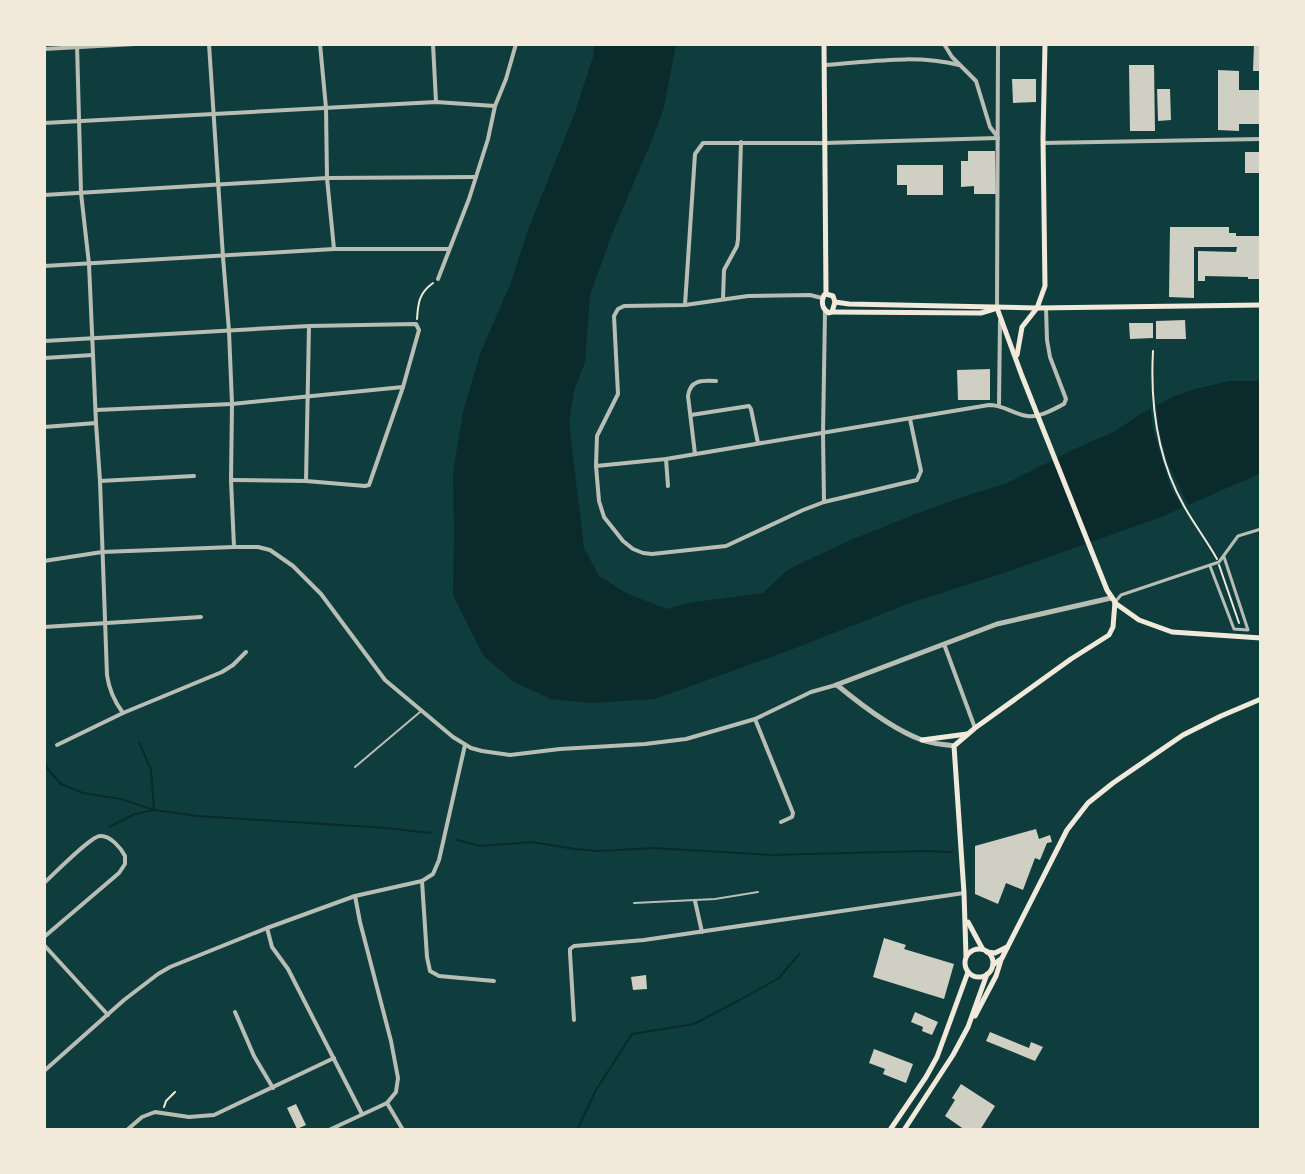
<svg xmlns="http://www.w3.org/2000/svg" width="1305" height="1174" font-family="'Fira Sans Condensed',sans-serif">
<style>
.water{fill:#0a2a2b}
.pier{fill:#0f3d3e}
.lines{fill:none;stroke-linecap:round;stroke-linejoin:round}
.stream{stroke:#0a2a2b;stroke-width:2}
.building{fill:#cfcfc3}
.path{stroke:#f1e9da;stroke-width:2}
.service{stroke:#b8beb3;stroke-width:2}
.pedestrian{stroke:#b8beb3;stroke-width:3}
.minor{stroke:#b8beb3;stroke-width:4}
.tertiary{stroke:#b8beb3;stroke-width:5}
.secondary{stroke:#f1e9da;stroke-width:5}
</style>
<rect width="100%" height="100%" fill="#0f3d3e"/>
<path class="water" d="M594,44H676L664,107L654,135L612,234L590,295L585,362L574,391L569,422L584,548L599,576L626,593L667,609L688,603L763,593L785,572L797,565L853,539L913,515L968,495L1005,484L1081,446L1114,432L1142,413L1173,397L1195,389L1230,381H1256L1261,379V473L1161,517L1010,571L910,603L793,649L655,699L591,703L551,699L514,682L483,655L453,595L454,533L453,472L463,412L480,354L510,285L529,227L574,115L593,57Z"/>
<path class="pier" d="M1156,401L1159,430L1168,463L1190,509L1184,511L1170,486L1153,429L1150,404Z"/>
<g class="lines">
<g class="stream">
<path d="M44,760L47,768L61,784L83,793L121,799L154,810L198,816L386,828L431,833"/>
<path d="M109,827L135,814L154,810L151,770L139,742"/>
<path d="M457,840L481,846L532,842L575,849L598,851L654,848L771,855L925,851L952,852"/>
<path d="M577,1130L596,1090L632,1034L694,1024L738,1001L779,978L799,954"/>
</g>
</g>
<g class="building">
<path d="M1254,44H1261V71H1253Z"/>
<path d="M1129,65H1154L1155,131H1130Z"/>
<path d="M1218,70L1239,71V90H1261V124H1239V131L1218,130Z"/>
<path d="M1012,79H1036V102L1013,103Z"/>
<path d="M1157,89H1170L1171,120L1158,121Z"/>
<path d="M968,151H995L996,194H974V186L961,187V161H968Z"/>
<rect x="1245" y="152" width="16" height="21"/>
<path d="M897,165H943V195H907V185H897Z"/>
<path d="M1170,227H1229V233H1236V236H1261V279H1248V277L1205,276V281H1198V251L1236,252L1237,247H1194V298L1169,297Z"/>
<path d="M1185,320L1186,339H1156V321Z"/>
<path d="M1129,323H1153V338L1130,339Z"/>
<path d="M990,369V400H958L957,370Z"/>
<path d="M1036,829L1039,839L1050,835L1052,842L1047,843L1040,860L1035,858L1023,890L1006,883L998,904L975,894V846Z"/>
<path d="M884,938L906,945L904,949L954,964L944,999L873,977Z"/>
<path d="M646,975L647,989L633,990L631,977Z"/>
<path d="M915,1012L938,1022L932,1035L922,1031L923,1027L911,1022Z"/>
<path d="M990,1032L1029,1048L1031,1042L1043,1047L1035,1061L986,1041Z"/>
<path d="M874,1049L913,1064L906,1083L883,1074L885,1069L869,1063Z"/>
<path d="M961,1084L995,1106L980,1130H965L945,1116L955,1100L952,1098Z"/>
<path d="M296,1104L306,1125L297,1129L287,1108Z"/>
</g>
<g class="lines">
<g class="path">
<path d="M417,319C418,303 419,293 433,283"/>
<path d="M1153,351C1150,405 1157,458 1184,506C1194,524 1207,541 1217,559"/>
<path d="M1219,565L1239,623"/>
<path d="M164,1107L166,1101L175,1092"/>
</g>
<g class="service">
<path d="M355,767L420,712"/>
<path d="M634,903L715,899L758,892"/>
</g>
<g class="pedestrian">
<path d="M1210,566L1234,629L1248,630L1224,557"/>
<path d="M1116,601L1121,595L1219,562L1238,536L1261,529"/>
</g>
<g class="minor">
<path d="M77,44L81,193L89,264L96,423L100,481L107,675C109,690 114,701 123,713"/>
<path d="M209,44L223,257L229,331L232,404L231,480L234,547"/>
<path d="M320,44L326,108L327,178L334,249"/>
<path d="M433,44L436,102"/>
<path d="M944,44L952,57L976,81L990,127L997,136"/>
<path d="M44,49L135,44"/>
<path d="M824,65C869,62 915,54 959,65"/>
<path d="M44,123L436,102L495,106"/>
<path d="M1043,143L1261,139"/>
<path d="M44,195L327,178L476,177"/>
<path d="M44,266L334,249H449"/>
<path d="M438,279L469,199L488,139L495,106L506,79L516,44"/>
<path d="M822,298L810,295L748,296L685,305L624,306L618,309L614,316L618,394L597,436L596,466L599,501L604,517L623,541L633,549L643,553L652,554L726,546L803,510L824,502L917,480L921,471L910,419"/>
<path d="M723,299L724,270L737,246L738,239L741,142"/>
<path d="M685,305L695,154L703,143H825L998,138"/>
<path d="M997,308L998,44"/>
<path d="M44,341L309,326L416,324L419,330L403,387L369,485L365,486L306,481L231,480"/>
<path d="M44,358L93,355"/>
<path d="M999,404L1000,321"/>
<path d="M96,410L232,404L403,387"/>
<path d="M691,415L749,406L751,409L758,443"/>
<path d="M44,427L96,423"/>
<path d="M695,454L688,396C690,380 702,380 716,381"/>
<path d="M666,459L668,486"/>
<path d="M596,466L666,459L989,405C1004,405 1013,414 1027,416C1039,418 1054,409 1064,404L1066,399L1050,357L1047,340L1046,308"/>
<path d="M100,481L194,476"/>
<path d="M306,481L309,326"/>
<path d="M824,502L823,434L825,311"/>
<path d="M44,561L102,552L234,547H258L270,550L293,566L321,594L385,680L453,737L471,748L482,751L510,755L560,749L645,744L686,739L755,719L811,692L836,685"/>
<path d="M44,627L201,617"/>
<path d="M944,644L975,728"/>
<path d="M755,719L793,813L792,817L781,822"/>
<path d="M57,745L123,713L222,672L233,665L246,652"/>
<path d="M422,881L427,957L430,971L439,976L494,981"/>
<path d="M44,883C53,875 91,836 100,836C110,835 121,848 125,856V864L119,873L44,937"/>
<path d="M695,901L702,932"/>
<path d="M267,928L272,947L288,969L362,1114"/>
<path d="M44,945L108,1015"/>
<path d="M235,1012L254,1056L273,1088"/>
<path d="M574,1020L570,953V949L574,946L644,940L964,893"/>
<path d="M44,1071L124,1000L158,974L170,967L267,928L355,896L422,881L433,874L439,860L465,745"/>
<path d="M387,1103L403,1130"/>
<path d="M127,1130L142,1117L155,1112L189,1117L214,1115L334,1058"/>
<path d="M329,1130L387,1103L396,1092L398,1078L391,1041L360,922L355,896"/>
</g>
<g class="tertiary">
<path d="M836,685L997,624L1111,598"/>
<path d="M837,685C860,704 894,730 922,740C932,744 943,744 954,746"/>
</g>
<g class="secondary">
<path d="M824,44L826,294"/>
<path d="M826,294L833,296L835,302L832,312L829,313C822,309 821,302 824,295Z"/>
<path d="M835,302L849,304L1037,308L1261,305"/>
<path d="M832,312L981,313L994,309"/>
<path d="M1017,355L1022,327L1037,308L1045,286L1043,138L1045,44"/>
<path d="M1115,603L1139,620L1172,632L1261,638"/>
<path d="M922,740L967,734"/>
<path d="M968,922L982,948"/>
<circle cx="979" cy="963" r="14"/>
<path d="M987,952L995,953L1007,947"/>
<path d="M966,956L964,893L954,746L975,728L1071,659L1109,635L1113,627L1115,602L1107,590L1022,376L997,308"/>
<path d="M993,965L1002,958L1067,830L1088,803L1113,783L1183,735L1221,716L1261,699"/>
<path d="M975,1016L996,976L1001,960"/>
<path d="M890,1130L926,1077L937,1057L968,972"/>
<path d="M904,1130L953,1055L968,1027L987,974"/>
</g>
</g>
<rect width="1305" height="1174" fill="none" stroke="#f1e9da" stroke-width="92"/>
</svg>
